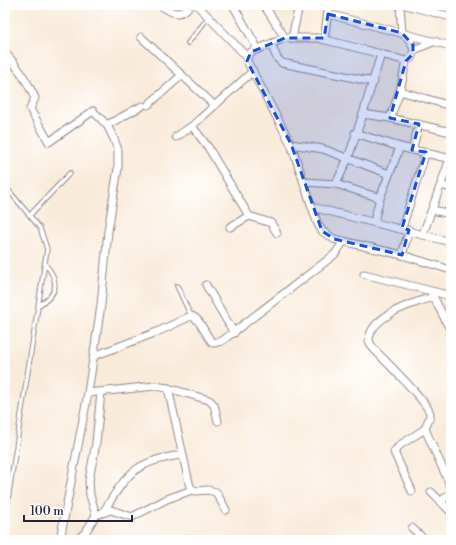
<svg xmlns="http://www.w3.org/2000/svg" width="456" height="545" font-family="'Libre Bodoni',serif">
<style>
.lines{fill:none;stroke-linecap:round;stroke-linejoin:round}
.service-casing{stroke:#8e868a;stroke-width:5.5}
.minor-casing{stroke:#8e868a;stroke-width:9}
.service{stroke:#fff;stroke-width:3.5}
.minor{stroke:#fff;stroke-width:7}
.marked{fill:#1d4ed8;fill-opacity:0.2;stroke:#1d4ed8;stroke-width:3;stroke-dasharray:8 5;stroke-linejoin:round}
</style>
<rect width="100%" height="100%" fill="#fff"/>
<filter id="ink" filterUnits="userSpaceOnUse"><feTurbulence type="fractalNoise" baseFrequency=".025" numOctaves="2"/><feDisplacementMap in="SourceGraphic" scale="8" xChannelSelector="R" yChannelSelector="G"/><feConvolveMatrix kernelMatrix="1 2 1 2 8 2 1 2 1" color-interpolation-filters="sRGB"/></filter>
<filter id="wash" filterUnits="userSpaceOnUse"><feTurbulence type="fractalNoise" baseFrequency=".012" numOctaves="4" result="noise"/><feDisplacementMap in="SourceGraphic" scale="16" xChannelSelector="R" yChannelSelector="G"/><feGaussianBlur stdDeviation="0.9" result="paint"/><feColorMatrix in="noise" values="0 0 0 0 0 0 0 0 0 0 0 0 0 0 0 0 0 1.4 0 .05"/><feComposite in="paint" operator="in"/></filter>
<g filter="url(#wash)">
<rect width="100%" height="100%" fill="#f9ebda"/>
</g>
<g filter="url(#ink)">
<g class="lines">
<defs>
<g id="service">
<path d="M188,43L208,18"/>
<path d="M5,186L40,228L47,249L5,518"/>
<path d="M30,215L70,173"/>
<path d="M177,286L191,316"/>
<path d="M39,305C59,294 59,280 45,264"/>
</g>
<g id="minor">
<path d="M160,5C172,13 180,18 190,5"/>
<path d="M197,5L247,57"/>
<path d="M233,5L258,49"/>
<path d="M264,5L285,38"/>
<path d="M400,5L402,33L410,40L414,50"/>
<path d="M406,5L451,17"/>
<path d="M328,14L451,46"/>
<path d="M141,37L214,105"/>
<path d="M292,38L299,5"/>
<path d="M324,40L329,5"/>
<path d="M271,44L277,58L282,63L374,82"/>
<path d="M5,53C18,66 27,81 35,98L30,109L49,142L93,111L107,125L114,139L118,150V168L108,231L101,305L88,393L60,540"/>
<path d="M381,54L406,61"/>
<path d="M400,91L451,106"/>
<path d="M148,105L182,75"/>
<path d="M363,114L381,54L318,38H285L251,52L247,57V61L291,144L317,222L322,231L334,239L402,255L451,270"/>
<path d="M390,118L400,91L406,61L411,58L414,50L435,41"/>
<path d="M107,125L142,106"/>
<path d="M192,126L208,147L249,216L271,223L277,233"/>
<path d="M355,133L400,147L451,159"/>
<path d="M176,137L192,126L253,71"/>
<path d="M291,144L323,149L389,174"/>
<path d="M412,150L419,124"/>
<path d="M304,182L336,184L380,198"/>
<path d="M336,184L348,158L363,114L390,118L451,132"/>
<path d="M441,185L451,188"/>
<path d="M312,207L451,242"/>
<path d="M432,210L451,214"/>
<path d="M374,221L380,198L400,147"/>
<path d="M230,227L249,216"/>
<path d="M402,228L426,152"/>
<path d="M423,234L450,159"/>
<path d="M402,255L409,230"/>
<path d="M364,274L451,296"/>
<path d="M206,285L234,333"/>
<path d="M431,292L451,331"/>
<path d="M433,297C413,303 369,316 369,341L373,348C383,359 429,403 430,414C430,419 426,424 425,429L451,487"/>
<path d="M94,356L157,332L191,316C201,318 205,336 213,343L222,341L325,262L335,254L344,241"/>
<path d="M168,388L190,487L195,491L208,490L216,492L226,510"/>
<path d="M88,393L155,386L168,388L209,400L214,405L218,421"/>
<path d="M412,491L394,452L400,445L425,429"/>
<path d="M431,492L451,512"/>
<path d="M440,502L451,493"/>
<path d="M104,511C128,472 135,462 181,455"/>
<path d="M96,515L111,510L132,517L167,499L192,490"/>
<path d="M412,528L425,540"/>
<path d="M77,540L85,533L96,515L90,495L89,480L96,443L101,392"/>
</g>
</defs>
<use href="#service" class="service-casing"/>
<use href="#minor" class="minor-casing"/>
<use href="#service" class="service"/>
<use href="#minor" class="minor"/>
</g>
</g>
<path class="marked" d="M328,14L402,33L413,45V54L406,61L390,118L419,124L412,150L426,152L402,228L409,230L402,255L334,239L322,231L291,144L247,61L251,52L285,38H324Z"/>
<rect width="456" height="545" fill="none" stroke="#fff" stroke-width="20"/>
<path d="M24 515v6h108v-6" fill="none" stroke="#22223b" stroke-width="2"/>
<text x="30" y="515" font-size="12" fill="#22223b" stroke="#ffffff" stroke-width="3" paint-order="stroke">100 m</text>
</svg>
